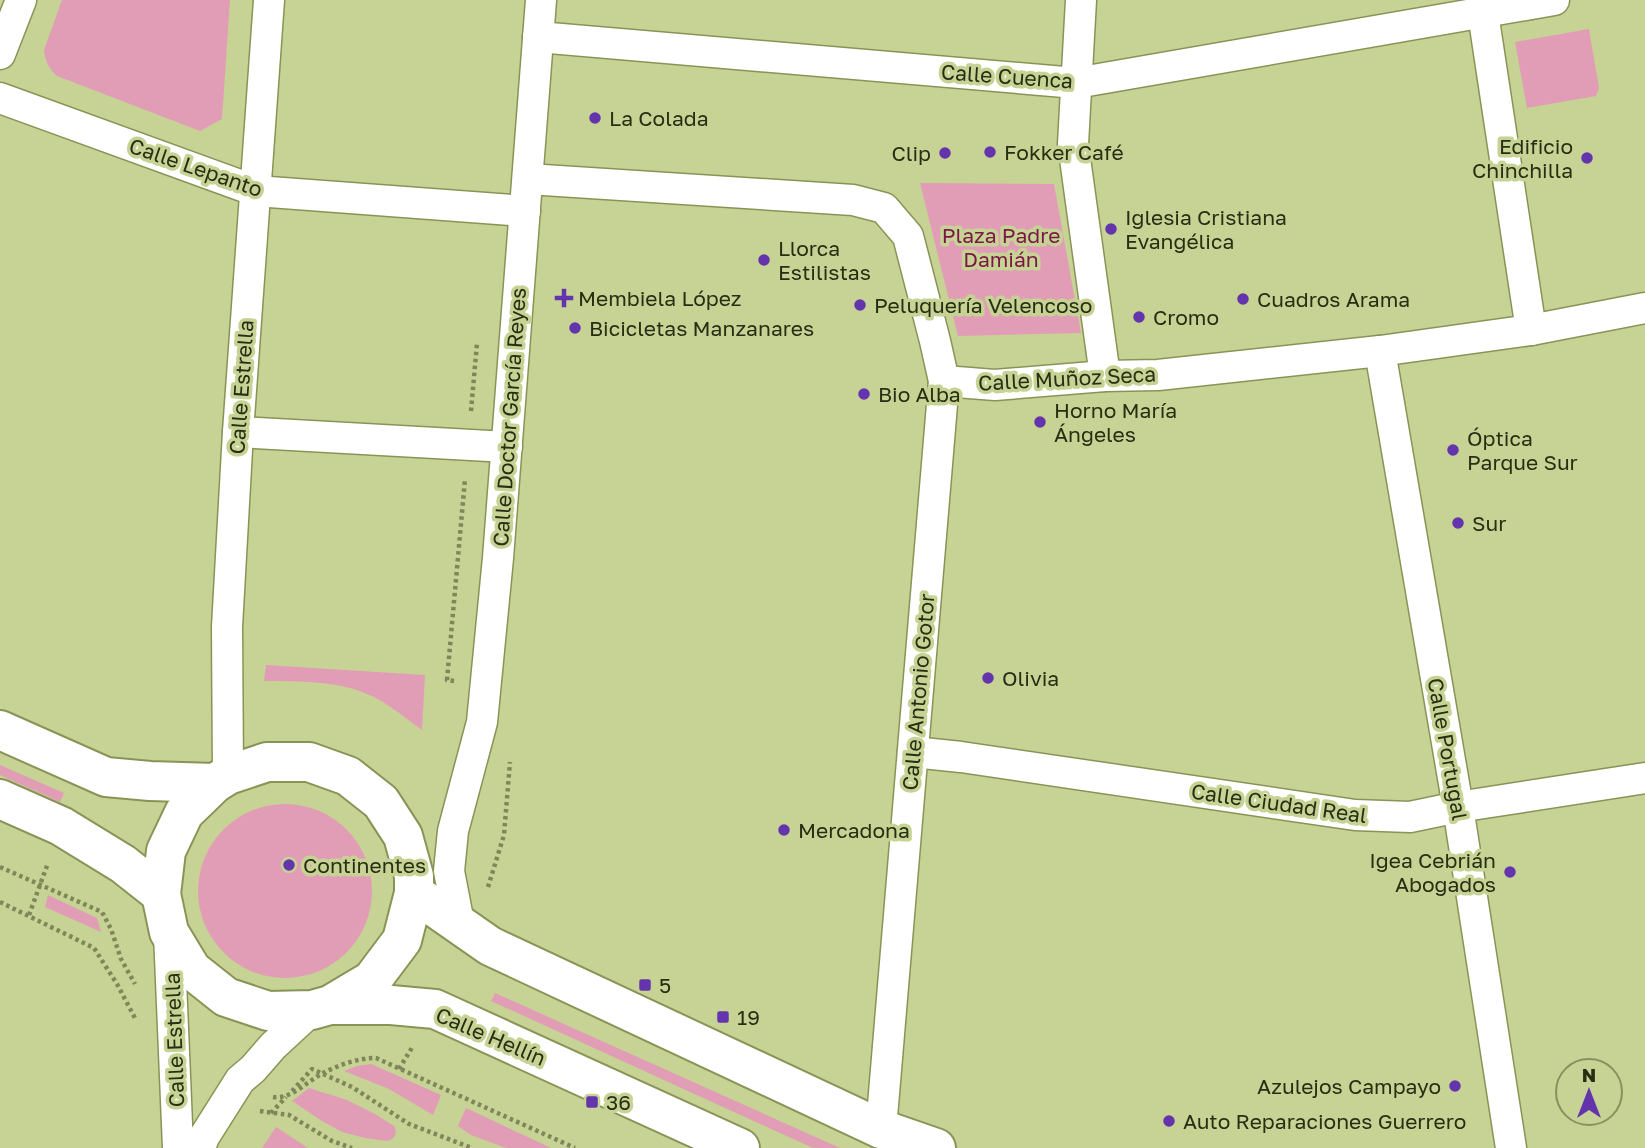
<svg xmlns="http://www.w3.org/2000/svg" width="1645" height="1148" font-family="'Golos Text',sans-serif">
<style>
.green{fill:#e19db5}
.lines{fill:none;stroke-linecap:round;stroke-linejoin:round}
.minor-casing{stroke:#899356;stroke-width:33}
.primary-casing{stroke:#899356;stroke-width:42}
.path{stroke:#7e8759;stroke-width:4.5;stroke-dasharray:3.5 3.5;stroke-linecap:butt}
.minor{stroke:#fff;stroke-width:30}
.primary{stroke:#fff;stroke-width:38}
.poi-dot{fill:#6434ac;stroke:#c7d394;stroke-width:2.5}
.labels{text-anchor:middle;dominant-baseline:central;stroke-width:7;stroke-linejoin:round;paint-order:stroke}
.street-label{font-size:21px;fill:#282d13;stroke:#c7d394}
.poi-label{font-size:21px;fill:#282d13;stroke:#c7d394;text-anchor:start}
.park-label{font-size:21px;fill:#7a1746;stroke:#c7d394}
</style>
<rect width="100%" height="100%" fill="#c7d394"/>
<g class="green">
<path d="M62,0H230L222,119L200,131L57,76C49,69 45,61 44,50Z"/>
<path d="M1589,29L1599,88L1596,96L1527,108L1515,42Z"/>
<path d="M920,183L1054,184L1081,333L958,336Z"/>
<path d="M266,665L425,675L422,730C405,718 387,702 367,694C340,681 294,681 264,681Z"/>
<path d="M0,765L64,793L60,802L0,775Z"/>
<circle cx="285" cy="891" r="87"/>
<path d="M48,895L97,918L101,932L45,907Z"/>
<path d="M495,993L840,1148H813L491,1001Z"/>
<path d="M371,1064L441,1095L433,1115L389,1089L344,1071L357,1066Z"/>
<path d="M309,1088L347,1100L375,1114L394,1126L396,1131L395,1136L391,1140L386,1141L365,1138L342,1132L322,1121L292,1101Z"/>
<path d="M466,1108L551,1148H506L471,1135L458,1126Z"/>
<path d="M276,1127L308,1148H262Z"/>
</g>
<g class="lines">
<defs>
<g id="minor">
<path d="M1081,0L1073,144L1105,376"/>
<path d="M1481,0L1531,330"/>
<path d="M538,37L1076,83L1554,0"/>
<path d="M0,54L21,0"/>
<path d="M0,98L256,191L525,211"/>
<path d="M528,179L853,200L884,208L908,236L935,341L944,381L995,385L1105,376L1158,375L1380,351L1531,330L1645,308"/>
<path d="M1380,351L1458,807L1511,1148"/>
<path d="M238,432L507,447"/>
<path d="M913,752L961,757L1355,815L1410,817L1458,807L1645,778"/>
<path d="M228,775L227,627L238,432L269,0"/>
<path d="M459,923L449,871L453,831L482,722L498,558L541,0"/>
<path d="M169,933L178,1148"/>
<path d="M881,1129L944,381"/>
<path d="M200,1148L204,1137L240,1080L253,1069L273,1046L312,1010"/>
</g>
<g id="primary">
<path d="M0,730L106,777L150,781L215,783"/>
<path d="M0,799L61,826L123,864L161,894"/>
<path d="M414,893L490,946L881,1129L936,1148"/>
<path d="M330,1005L372,980L402,940L414,893V876L403,836L381,802L348,776L309,762H267L228,775L215,783L184,813L166,851L161,894L169,932L192,970L226,997L268,1011L312,1010L330,1005H391L435,1009L740,1148"/>
</g>
</defs>
<use href="#minor" class="minor-casing"/>
<use href="#primary" class="primary-casing"/>
<g class="path">
<path d="M471,411L477,343"/>
<path d="M454,681L447,680L465,479"/>
<path d="M0,867L102,912L111,929L121,959L135,984"/>
<path d="M488,887L504,835L510,762"/>
<path d="M0,902L94,948L117,984L136,1020"/>
<path d="M29,915L48,863"/>
<path d="M399,1069L413,1046"/>
<path d="M292,1091L312,1069L352,1087L409,1124L472,1148"/>
<path d="M273,1097C290,1100 308,1081 323,1073C339,1065 358,1058 376,1058L575,1148"/>
<path d="M260,1111L289,1115L332,1141L352,1148"/>
<path d="M271,1113L286,1097"/>
</g>
<use href="#minor" class="minor"/>
<use href="#primary" class="primary"/>
</g>
<g class="poi-dot">
<circle cx="595" cy="118" r="7"/>
<circle cx="990" cy="152" r="7"/>
<circle cx="945" cy="153" r="7"/>
<circle cx="1587" cy="158" r="7"/>
<circle cx="1111" cy="229" r="7"/>
<circle cx="764" cy="260" r="7"/>
<path d="M560.5 287.5h7v7h7v7h-7v7h-7v-7h-7v-7h7z"/>
<circle cx="1243" cy="299" r="7"/>
<circle cx="860" cy="305" r="7"/>
<circle cx="1139" cy="317" r="7"/>
<circle cx="575" cy="328" r="7"/>
<circle cx="864" cy="394" r="7"/>
<circle cx="1040" cy="422" r="7"/>
<circle cx="1453" cy="450" r="7"/>
<circle cx="1458" cy="523" r="7"/>
<circle cx="988" cy="678" r="7"/>
<circle cx="784" cy="830" r="7"/>
<circle cx="289" cy="865" r="7"/>
<circle cx="1510" cy="872" r="7"/>
<rect x="638" y="978" width="14" height="14" rx="3.5"/>
<rect x="716" y="1010" width="14" height="14" rx="3.5"/>
<circle cx="1455" cy="1086" r="7"/>
<rect x="585" y="1095" width="14" height="14" rx="3.5"/>
<circle cx="1169" cy="1121" r="7"/>
</g>
<g class="labels">
<g class="street-label">
<text transform="translate(1007 76) rotate(4)">Calle Cuenca</text>
<text transform="translate(196 167) rotate(19)">Calle Lepanto</text>
<text transform="translate(1067 378) rotate(-3)">Calle Muñoz Seca</text>
<text transform="translate(241 387) rotate(-86)">Calle Estrella</text>
<text transform="translate(509 417) rotate(-86)">Calle Doctor García Reyes</text>
<text transform="translate(918 692) rotate(-85)">Calle Antonio Gotor</text>
<text transform="translate(1448 749) rotate(80)">Calle Portugal</text>
<text transform="translate(1279 803) rotate(8)">Calle Ciudad Real</text>
<text transform="translate(491 1036) rotate(23)">Calle Hellín</text>
<text transform="translate(174 1040) rotate(-92)">Calle Estrella</text>
</g>
<g class="poi-label">
<text x="609" y="118">La Colada</text>
<text x="1573" y="146" text-anchor="end">Edificio<tspan x="1573" dy="24">Chinchilla</tspan></text>
<text x="1004" y="152">Fokker Café</text>
<text x="931" y="153" text-anchor="end">Clip</text>
<text x="1125" y="217">Iglesia Cristiana<tspan x="1125" dy="24">Evangélica</tspan></text>
<text x="778" y="248">Llorca<tspan x="778" dy="24">Estilistas</tspan></text>
<text x="578" y="298">Membiela López</text>
<text x="1257" y="299">Cuadros Arama</text>
<text x="874" y="305">Peluquería Velencoso</text>
<text x="1153" y="317">Cromo</text>
<text x="589" y="328">Bicicletas Manzanares</text>
<text x="878" y="394">Bio Alba</text>
<text x="1054" y="410">Horno María<tspan x="1054" dy="24">Ángeles</tspan></text>
<text x="1467" y="438">Óptica<tspan x="1467" dy="24">Parque Sur</tspan></text>
<text x="1472" y="523">Sur</text>
<text x="1002" y="678">Olivia</text>
<text x="798" y="830">Mercadona</text>
<text x="1496" y="860" text-anchor="end">Igea Cebrián<tspan x="1496" dy="24">Abogados</tspan></text>
<text x="303" y="865">Continentes</text>
<text x="659" y="985">5</text>
<text x="737" y="1017">19</text>
<text x="1441" y="1086" text-anchor="end">Azulejos Campayo</text>
<text x="606" y="1102">36</text>
<text x="1183" y="1121">Auto Reparaciones Guerrero</text>
</g>
<g class="park-label">
<text x="1001" y="235">Plaza Padre<tspan x="1001" dy="24">Damián</tspan></text>
</g>
</g>
<g transform="translate(1589 1092)"><circle r="33" fill="#c7d394" stroke="#879160" stroke-width="2"/>
<path d="M0-5L12 26L0 18L-12 26Z" fill="#6434ac"/>
<text y="-10" font-size="19" font-weight="bold" text-anchor="middle" fill="#282d13">N</text>
</g>
</svg>
